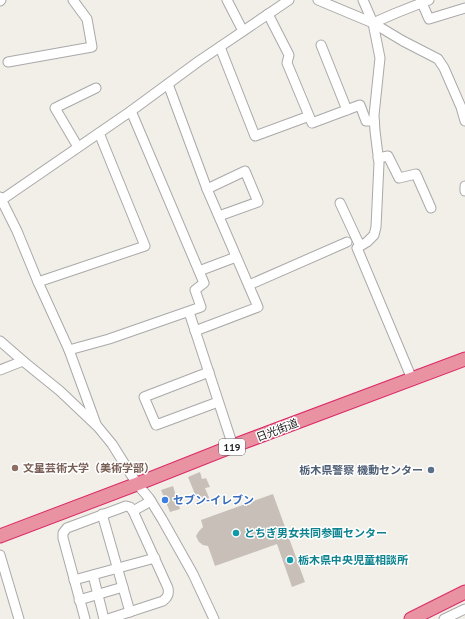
<svg xmlns="http://www.w3.org/2000/svg" width="465" height="619" font-family="'PT Sans','Noto Sans JP',sans-serif">
<style>
.building{fill:#c7bfb8}
.lines{fill:none;stroke-linecap:round;stroke-linejoin:round}
.minor-casing{stroke:#a9a9a9;stroke-width:11}
.highway-casing{stroke:#dc2a67;stroke-width:15}
.minor{stroke:#fff;stroke-width:9}
.highway{stroke:#e892a2;stroke-width:13}
.education-dot{fill:#8d6e63;stroke:#fff;stroke-width:1.5}
.service-dot{fill:#5c6f8a;stroke:#fff;stroke-width:1.5}
.shop-dot{fill:#3f7fe0;stroke:#fff;stroke-width:1.5}
.culture-dot{fill:#0f9aa8;stroke:#fff;stroke-width:1.5}
.labels{text-anchor:middle;dominant-baseline:central;stroke-width:3;stroke-linejoin:round;paint-order:stroke}
.shield{fill:#fff;stroke:#646464;stroke-width:1}
.shield-label{font-size:10px;font-weight:bold;fill:#222}
.street-label{font-size:11px;fill:#222;stroke:#fff}
.education-label{font-size:11px;font-weight:bold;fill:#785e54;stroke:#fff;text-anchor:start}
.service-label{font-size:11px;font-weight:bold;fill:#4e5e75;stroke:#fff;text-anchor:end}
.shop-label{font-size:11px;font-weight:bold;fill:#366cbe;stroke:#fff;text-anchor:start}
.culture-label{font-size:11px;font-weight:bold;fill:#0d838f;stroke:#fff;text-anchor:start}
</style>
<rect width="100%" height="100%" fill="#f2efe9"/>
<g class="building">
<path d="M200,472L202,479L206,478L210,487L205,488L210,500L199,504L188,477Z"/>
<path d="M173,486L180,509L170,512L161,490Z"/>
<path d="M273,494L305,582L292,587L277,544L215,566L208,546L203,545L199,542L196,536L199,531L203,527L201,520Z"/>
</g>
<g class="lines">
<defs>
<g id="minor">
<path d="M227,0L243,31"/>
<path d="M318,0L373,23L403,41L438,59L444,68L461,107L465,121"/>
<path d="M363,0L373,23L380,58L374,115L375,131L379,163L376,227L374,235L367,242L357,248L412,379"/>
<path d="M0,1L1,0"/>
<path d="M422,3L429,19L465,8"/>
<path d="M268,14L289,55L287,63L312,123L360,105L366,121H374"/>
<path d="M373,23L396,13L429,0"/>
<path d="M321,45L347,110"/>
<path d="M220,47L255,136L304,118"/>
<path d="M8,62L92,47L87,19L73,0"/>
<path d="M168,84L207,189L258,307L195,331"/>
<path d="M78,147L55,108L96,88"/>
<path d="M378,158L388,156L399,178L416,174L431,208"/>
<path d="M465,186V191"/>
<path d="M207,189L245,171L258,202L219,216"/>
<path d="M0,197L17,231L38,282L69,350L96,424"/>
<path d="M0,201L131,111L199,61L289,0"/>
<path d="M340,203L360,246"/>
<path d="M199,271L236,257"/>
<path d="M38,282L145,246L99,133"/>
<path d="M249,285L347,242"/>
<path d="M189,312L233,446"/>
<path d="M0,341L23,361L60,391L98,427L112,444L137,484L149,498L162,519L193,574L214,619"/>
<path d="M69,350L109,339L201,307L195,290L204,283L131,111"/>
<path d="M0,370L23,361"/>
<path d="M209,372L144,397L156,425L218,402"/>
<path d="M133,511L151,501"/>
<path d="M102,514L130,612"/>
<path d="M0,555L19,619"/>
<path d="M93,575L104,619"/>
<path d="M74,580L155,558"/>
<path d="M79,600L123,587"/>
<path d="M85,619L63,538V533L67,528L126,506L130,507L133,511L168,588C169,594 168,597 163,601L108,619"/>
<path d="M444,619L465,609"/>
</g>
<g id="highway">
<path d="M0,536L137,484L233,446L465,359"/>
<path d="M411,619L465,592"/>
</g>
</defs>
<use href="#minor" class="minor-casing"/>
<use href="#highway" class="highway-casing"/>
<use href="#minor" class="minor"/>
<use href="#highway" class="highway"/>
</g>
<circle class="education-dot" cx="15" cy="468" r="4"/>
<circle class="service-dot" cx="431" cy="470" r="4"/>
<circle class="shop-dot" cx="165" cy="500" r="4"/>
<g class="culture-dot">
<circle cx="236" cy="533" r="4"/>
<circle cx="290" cy="560" r="4"/>
</g>
<g class="labels">
<rect class="shield" x="219" y="439" width="26" height="16" rx="3"/>
<g class="shield-label">
<text x="232" y="447">119</text>
</g>
<g class="street-label">
<text transform="translate(277 430) rotate(-21)">日光街道</text>
</g>
<g class="education-label">
<text x="23" y="468">文星芸術大学（美術学部）</text>
</g>
<g class="service-label">
<text x="423" y="470">栃木県警察 機動センター</text>
</g>
<g class="shop-label">
<text x="173" y="500">セブン-イレブン</text>
</g>
<g class="culture-label">
<text x="244" y="533">とちぎ男女共同参画センター</text>
<text x="298" y="560">栃木県中央児童相談所</text>
</g>
</g>
</svg>
